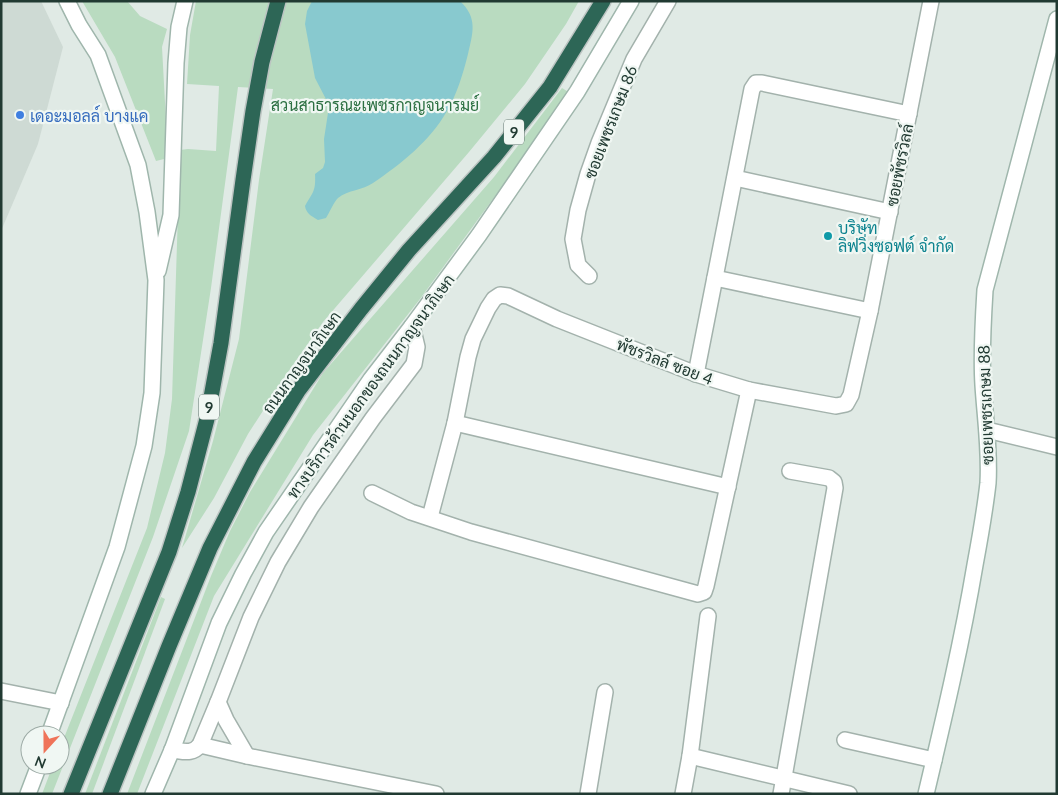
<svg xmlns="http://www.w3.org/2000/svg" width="1058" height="795" font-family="Lato,Sarabun,sans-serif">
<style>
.built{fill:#cedad4}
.green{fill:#b9dbc0}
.water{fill:#88c9cf}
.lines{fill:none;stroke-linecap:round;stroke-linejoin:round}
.street-casing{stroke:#a3b2ac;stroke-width:18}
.secondary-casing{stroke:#9fb6ac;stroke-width:18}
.highway-casing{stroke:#bcc4c2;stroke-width:18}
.street{stroke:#fff;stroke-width:15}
.secondary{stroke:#fff;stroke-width:15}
.highway{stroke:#2d6656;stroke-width:15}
.shop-dot{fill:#3f7fe0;stroke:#f0f7f3;stroke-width:2}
.culture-dot{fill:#0f9aa8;stroke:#f0f7f3;stroke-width:2}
.labels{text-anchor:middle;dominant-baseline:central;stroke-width:4.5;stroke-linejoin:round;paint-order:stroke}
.shield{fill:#f0f7f3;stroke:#5f736c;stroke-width:1}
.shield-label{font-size:15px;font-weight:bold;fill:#213a32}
.park-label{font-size:16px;fill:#2c7042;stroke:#f0f7f3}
.shop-label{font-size:16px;fill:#366cbe;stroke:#f0f7f3;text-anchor:start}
.street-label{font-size:16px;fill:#213a32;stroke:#f0f7f3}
.culture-label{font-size:16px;fill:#0d838f;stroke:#f0f7f3;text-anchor:start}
</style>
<rect width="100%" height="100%" fill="#e0eae5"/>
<path class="built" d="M1,1H41L63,47L38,144L1,231Z"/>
<g class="green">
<path d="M82,1H127L140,16L167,29L162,47L168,158L156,161L115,57Z"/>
<path d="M196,1H579L566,24L525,84L469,152L323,322L288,372L248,434L214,498L182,548L213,441L239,339L259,180L273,89L238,87L211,288L189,431L153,537L52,794H42L53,765H60V748L147,528L165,453L172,399L180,150L188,149L216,151L219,86L187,84L190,35Z"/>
<path d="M562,88L570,93L420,299L313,435L214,596L137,794H127L211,576L230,531L250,492L323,373L494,177Z"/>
<path d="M161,597L165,599L92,794H85Z"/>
</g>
<path class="water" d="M312,1H460C478,18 473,33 468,54C463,74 457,94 447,111C430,141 401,164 373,183C363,190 348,190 338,198C333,203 330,212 326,218L318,220C311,216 306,213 305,206C313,192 316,191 315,174L323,168L325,162L324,139L328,113V103L315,78L305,24L307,11Z"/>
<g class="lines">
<defs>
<g id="street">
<path d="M735,178L890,212"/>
<path d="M589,276L578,265L573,239L578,210L588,174L599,143L634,59L668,1"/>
<path d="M715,278L870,311"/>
<path d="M696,374L752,89L756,83H762L909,114"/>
<path d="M455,423L728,487"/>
<path d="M987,430L1057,447"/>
<path d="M372,493L411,512L471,532L698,594L704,592L706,586L749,390"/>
<path d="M430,517L455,423L468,357L473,339L488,308L494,299L500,295L508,296L557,319L696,374L749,390L836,406L846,404L851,395L870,311L931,1"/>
<path d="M1,691L61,703"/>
<path d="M218,702L226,720L247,756"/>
<path d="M845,740L934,760"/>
<path d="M200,745L247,756L436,794"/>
<path d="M172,750C183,751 192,755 200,745L218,702L251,617L278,562L311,507L373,418L414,364L417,347L412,326"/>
<path d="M690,756L849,794"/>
<path d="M588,794L605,692"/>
<path d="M683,794L690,756L708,616"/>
<path d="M781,794L835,488L834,482L829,478L790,471"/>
</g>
<g id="secondary">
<path d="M158,271L171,215L176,63L179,27L185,1"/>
<path d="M49,735L117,547L144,446L152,393L156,280L147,212L138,165L98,55L79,25L67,1"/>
<path d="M28,794L39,765"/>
<path d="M153,794L172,750L219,623L243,574L266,532L371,379L412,326L479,235L577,92L631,1"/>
<path d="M926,794C944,718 962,642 975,565C980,538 985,510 988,483C990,450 985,417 983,385C981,353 983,322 985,290L1057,19"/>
</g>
<g id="highway">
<path d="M71,794L169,552L188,492L207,419L221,343L243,180L253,111L262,62L278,1"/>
<path d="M110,794L169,646L210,548L254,462L298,391L361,309L409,250L494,157L550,87L603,1"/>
</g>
</defs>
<use href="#street" class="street-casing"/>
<use href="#secondary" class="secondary-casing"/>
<use href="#highway" class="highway-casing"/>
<use href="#street" class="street"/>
<use href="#secondary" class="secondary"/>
<use href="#highway" class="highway"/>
</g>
<circle class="shop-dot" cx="20" cy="115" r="5"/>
<circle class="culture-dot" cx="828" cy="236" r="5"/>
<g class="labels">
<g class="shield">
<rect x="504" y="119.5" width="20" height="25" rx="4"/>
<rect x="199" y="394.5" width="20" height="25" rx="4"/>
</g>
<g class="shield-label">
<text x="514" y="132">9</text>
<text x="209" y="407">9</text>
</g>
<g class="park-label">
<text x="375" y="104">สวนสาธารณะเพชรกาญจนารมย์</text>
</g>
<g class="shop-label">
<text x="30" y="115">เดอะมอลล์ บางแค</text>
</g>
<g class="street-label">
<text transform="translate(610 122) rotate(-69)">ซอยเพชรเกษม 86</text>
<text transform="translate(899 165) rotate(-79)">ซอยพัชรวิลล์</text>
<text transform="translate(665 361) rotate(21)">พัชรวิลล์ ซอย 4</text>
<text transform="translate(301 362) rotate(-54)">ถนนกาญจนาภิเษก</text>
<text transform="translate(370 386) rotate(-54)">ทางบริการด้านนอกของถนนกาญจนาภิเษก</text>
<text transform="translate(985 405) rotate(-92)">ซอยเพชรเกษม 88</text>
</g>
<g class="culture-label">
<text x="838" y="227">บริษัท<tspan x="838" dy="18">ลิฟวิ่งซอฟต์ จำกัด</tspan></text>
</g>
</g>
<rect width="1058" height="795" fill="none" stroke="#213a32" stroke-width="5"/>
<g transform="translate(45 750) rotate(201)"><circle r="24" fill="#f0f7f3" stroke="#9daba6"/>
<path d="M0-4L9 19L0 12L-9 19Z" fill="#ef7359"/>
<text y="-8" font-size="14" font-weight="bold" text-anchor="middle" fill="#213a32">N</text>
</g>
</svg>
